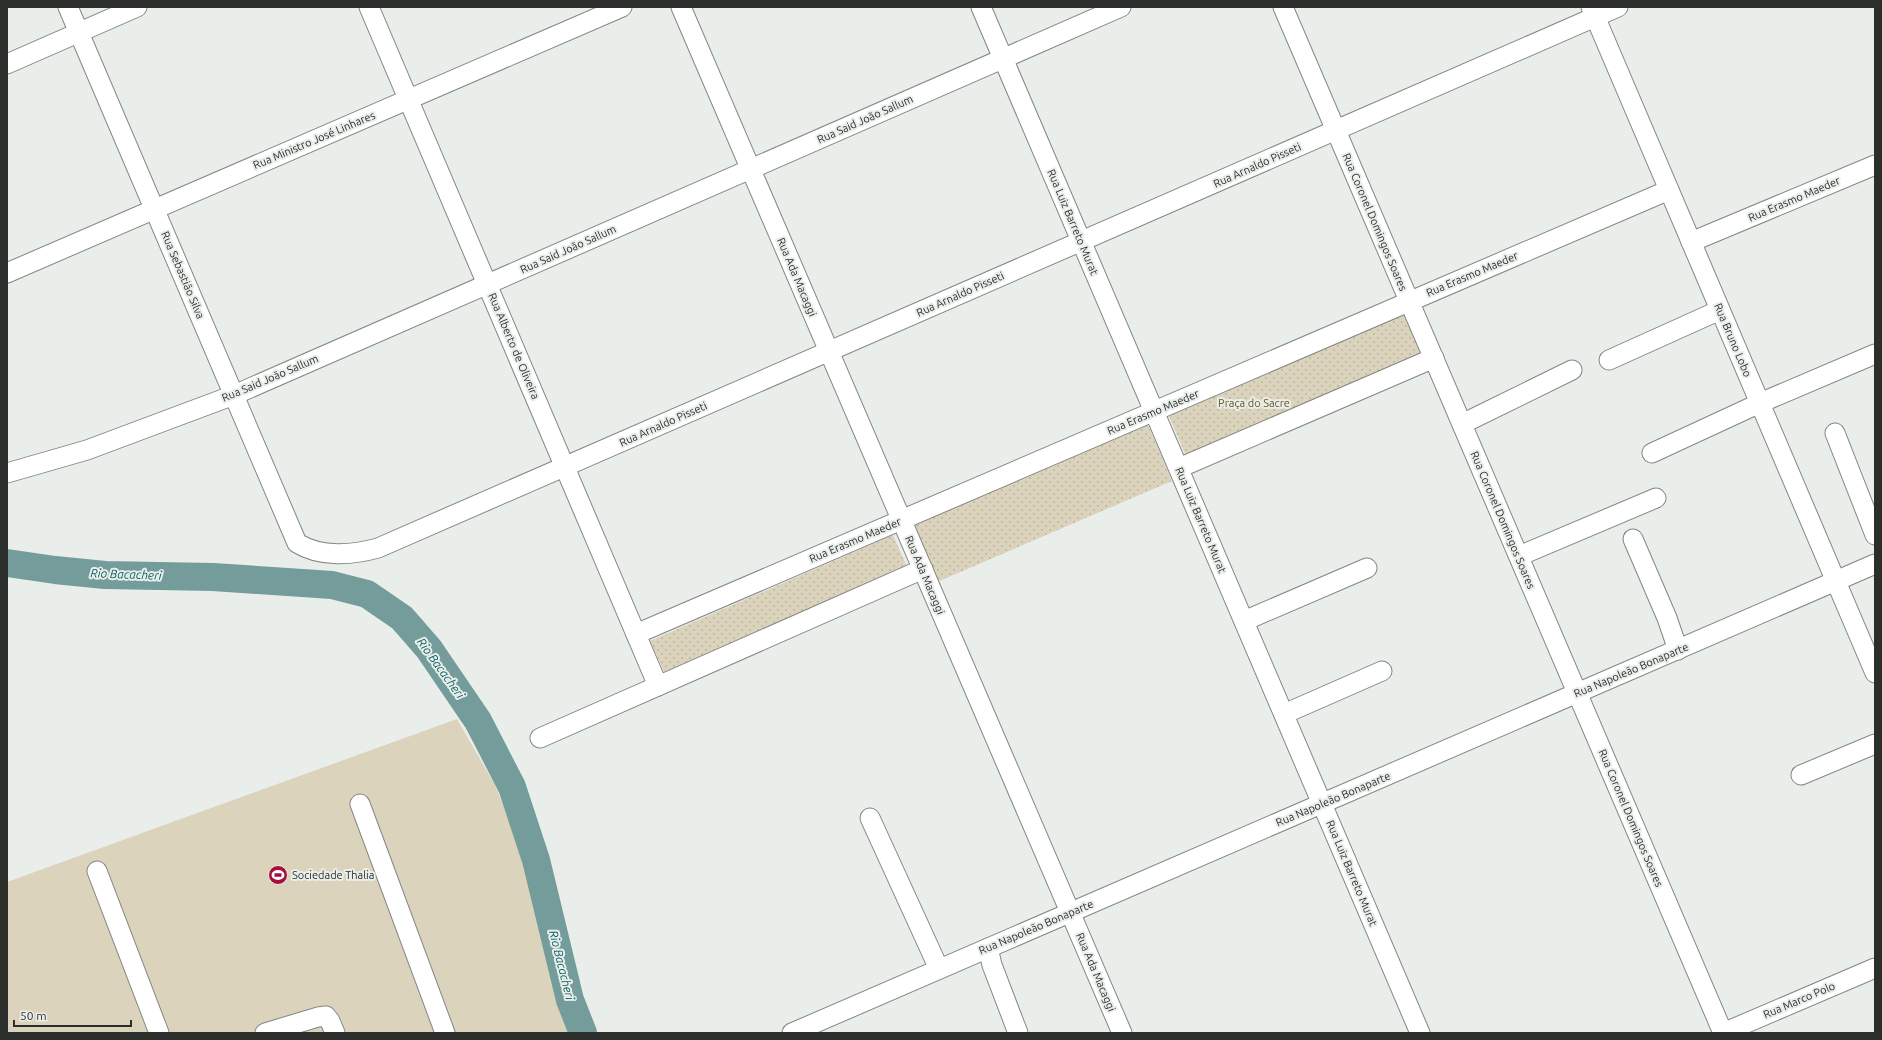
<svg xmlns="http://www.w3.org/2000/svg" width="1882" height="1040" font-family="Ubuntu,sans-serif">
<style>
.park{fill:url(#park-dots)}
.pitch{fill:#dbd3bc}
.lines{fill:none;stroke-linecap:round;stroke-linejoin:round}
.river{stroke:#739c9b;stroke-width:28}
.minor-casing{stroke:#838783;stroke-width:21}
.minor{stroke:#fff;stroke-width:19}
.labels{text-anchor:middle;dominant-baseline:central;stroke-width:4;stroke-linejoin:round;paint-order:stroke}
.street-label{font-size:11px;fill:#2c2e2c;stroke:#eaeeea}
.park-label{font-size:11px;fill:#65541f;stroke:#eaeeea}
.poi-label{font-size:11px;fill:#2c2e2c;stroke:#eaeeea;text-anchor:start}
.water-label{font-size:12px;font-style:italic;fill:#086262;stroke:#eaeeea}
</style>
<defs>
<pattern id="park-dots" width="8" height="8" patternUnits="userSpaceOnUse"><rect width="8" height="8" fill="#dbd3bc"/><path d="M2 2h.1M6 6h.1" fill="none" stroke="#bcb5a2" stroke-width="1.8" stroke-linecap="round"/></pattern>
</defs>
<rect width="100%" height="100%" fill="#eaeeea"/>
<g class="park">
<path d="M1407,314L1424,353L1186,456L1169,416Z"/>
<path d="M1148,425L1172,481L937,582L913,526Z"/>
<path d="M893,535L908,569L665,674L650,641Z"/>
</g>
<path class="pitch" d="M457,719L495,785L530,869L548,959L572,1033H7V882Z"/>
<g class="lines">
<path class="river" d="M7,563L55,570L105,575L213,577L332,585L367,594L402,618L429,649L478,721L512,787L536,860L570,1000L583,1033"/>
<defs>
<g id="minor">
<path d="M68,7L297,543C321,558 353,555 378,548L1618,7"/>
<path d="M369,7L658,686"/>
<path d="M681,7L1122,1033"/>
<path d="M981,7L1420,1033"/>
<path d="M1283,7L1723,1033"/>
<path d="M1591,7L1875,673"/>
<path d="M7,64L137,7"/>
<path d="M1691,242L1875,165"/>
<path d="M7,273L622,7"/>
<path d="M1609,360L1720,310"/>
<path d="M1462,424L1572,370"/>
<path d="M1835,433L1875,535"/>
<path d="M1652,453L1760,403L1875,354"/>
<path d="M1179,468L1434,358"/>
<path d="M7,473L87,450L234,395L1121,7"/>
<path d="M1633,539L1667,618L1678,650"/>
<path d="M1519,556L1656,498"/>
<path d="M1244,621L1367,568"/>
<path d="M636,634L1669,190"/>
<path d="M1284,714L1382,671"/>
<path d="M540,738L923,569"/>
<path d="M1801,775L1875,744"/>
<path d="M360,804L445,1033"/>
<path d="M870,818L939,969"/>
<path d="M97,871L159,1033"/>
<path d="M988,948L992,965L1018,1033"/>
<path d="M265,1033L318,1017L326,1016L330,1021L335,1033"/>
<path d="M792,1033L1875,564"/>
<path d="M1723,1033L1875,968"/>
</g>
</defs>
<use href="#minor" class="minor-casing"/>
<use href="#minor" class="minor"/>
</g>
<defs>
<symbol id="stadium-disc" viewBox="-11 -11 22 22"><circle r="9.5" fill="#a70e3b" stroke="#eaeeea"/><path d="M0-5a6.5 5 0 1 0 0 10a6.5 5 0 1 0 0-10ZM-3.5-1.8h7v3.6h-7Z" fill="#fff"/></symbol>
</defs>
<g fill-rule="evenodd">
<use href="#stadium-disc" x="267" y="864" width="22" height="22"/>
</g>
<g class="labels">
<g class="street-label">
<text transform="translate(865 119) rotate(-24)">Rua Said João Sallum</text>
<text transform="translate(314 140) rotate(-23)">Rua Ministro José Linhares</text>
<text transform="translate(1257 165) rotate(-24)">Rua Arnaldo Pisseti</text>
<text transform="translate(1794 199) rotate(-23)">Rua Erasmo Maeder</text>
<text transform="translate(1073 222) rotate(67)">Rua Luiz Barreto Murat</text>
<text transform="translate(1375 222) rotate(67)">Rua Coronel Domingos Soares</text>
<text transform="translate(568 249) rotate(-24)">Rua Said João Sallum</text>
<text transform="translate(1472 274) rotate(-23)">Rua Erasmo Maeder</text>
<text transform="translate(183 275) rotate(67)">Rua Sebastião Silva</text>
<text transform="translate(797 277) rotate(67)">Rua Ada Macaggi</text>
<text transform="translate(960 294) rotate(-24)">Rua Arnaldo Pisseti</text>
<text transform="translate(1733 340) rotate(67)">Rua Bruno Lobo</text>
<text transform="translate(514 346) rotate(67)">Rua Alberto de Oliveira</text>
<text transform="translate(270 378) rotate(-23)">Rua Said João Sallum</text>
<text transform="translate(1153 412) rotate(-23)">Rua Erasmo Maeder</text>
<text transform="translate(663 424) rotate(-24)">Rua Arnaldo Pisseti</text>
<text transform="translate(1201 520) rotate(67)">Rua Luiz Barreto Murat</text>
<text transform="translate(1503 520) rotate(67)">Rua Coronel Domingos Soares</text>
<text transform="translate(855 540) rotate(-23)">Rua Erasmo Maeder</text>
<text transform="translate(925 575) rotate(67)">Rua Ada Macaggi</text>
<text transform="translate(1631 670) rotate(-23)">Rua Napoleão Bonaparte</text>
<text transform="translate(1333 799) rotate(-23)">Rua Napoleão Bonaparte</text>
<text transform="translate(1631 818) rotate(67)">Rua Coronel Domingos Soares</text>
<text transform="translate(1352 873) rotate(67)">Rua Luiz Barreto Murat</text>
<text transform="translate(1036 927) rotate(-23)">Rua Napoleão Bonaparte</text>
<text transform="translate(1096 972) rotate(67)">Rua Ada Macaggi</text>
<text transform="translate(1799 1000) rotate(-23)">Rua Marco Polo</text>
</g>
<g class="park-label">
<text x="1254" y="403">Praça do Sacre</text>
</g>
<g class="poi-label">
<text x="292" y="875">Sociedade Thalia</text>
</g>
<g class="water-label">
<text transform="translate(126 574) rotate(2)">Rio Bacacheri</text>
<text transform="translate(441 668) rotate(54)">Rio Bacacheri</text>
<text transform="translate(562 965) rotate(76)">Rio Bacacheri</text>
</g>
</g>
<rect width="1882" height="1040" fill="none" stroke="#2c2e2c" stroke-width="16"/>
<path d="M14 1020v6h117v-6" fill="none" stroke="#2c2e2c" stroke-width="2"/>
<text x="20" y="1020" font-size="12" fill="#2c2e2c" stroke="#eaeeea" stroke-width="3" paint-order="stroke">50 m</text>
</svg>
